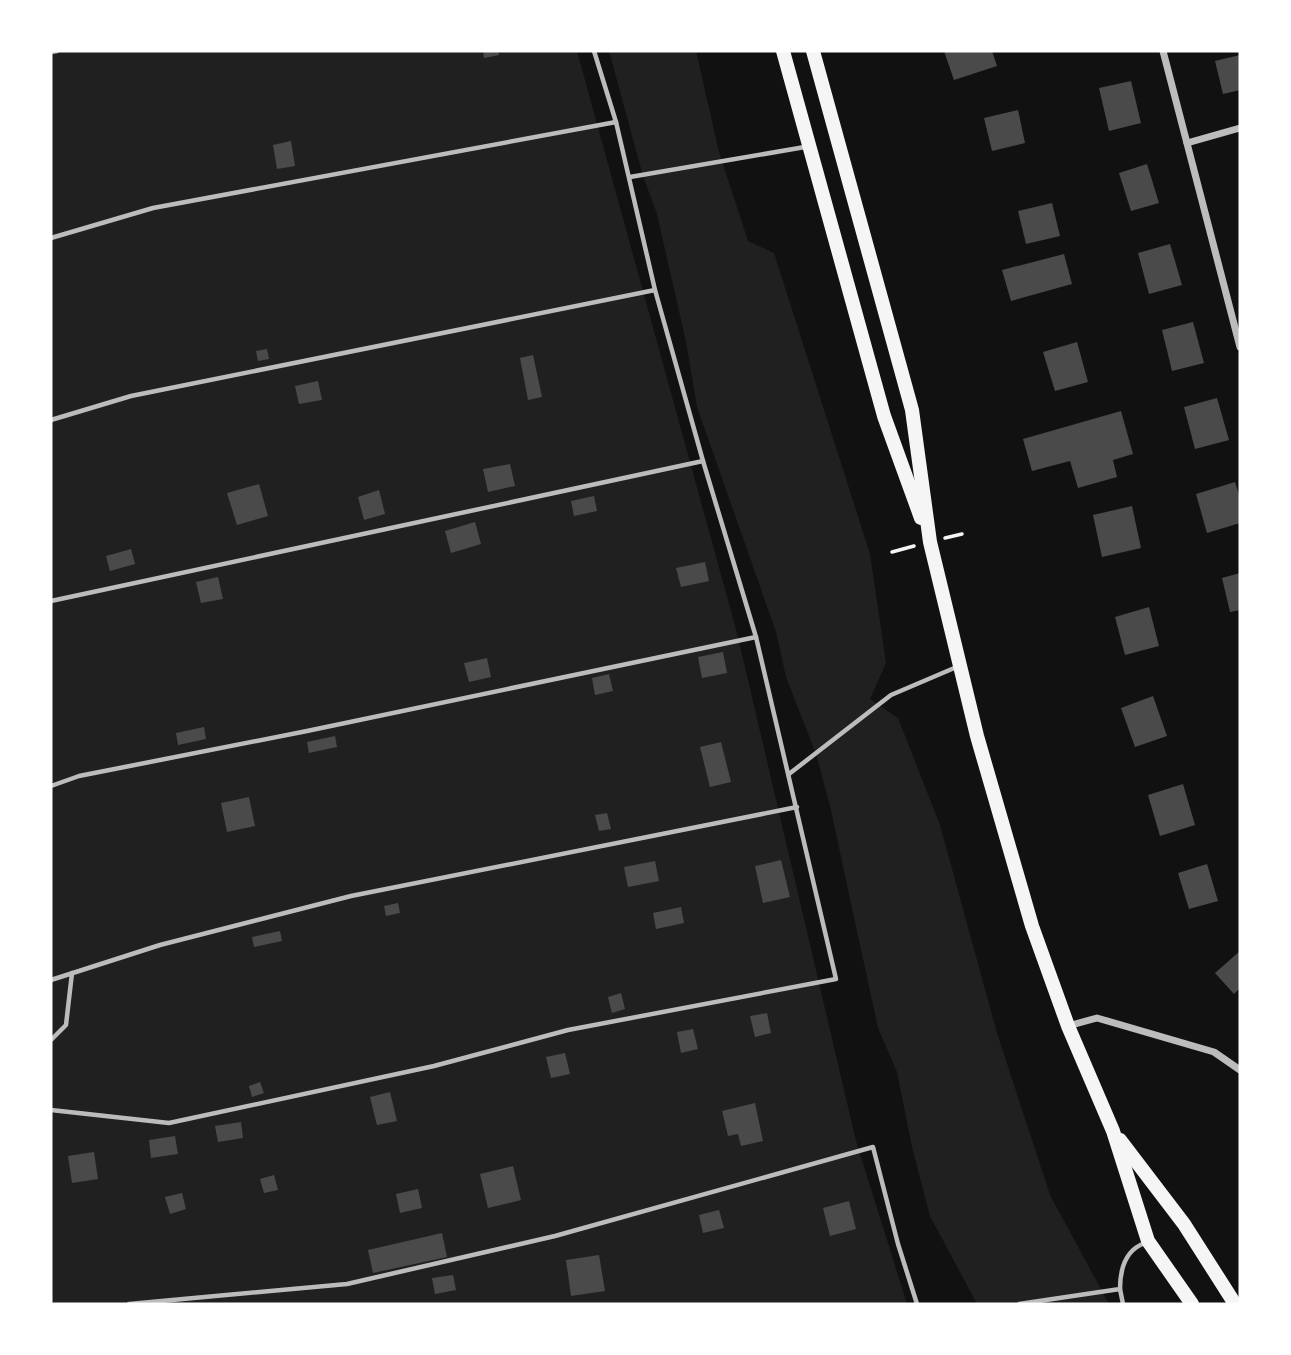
<svg xmlns="http://www.w3.org/2000/svg" width="1291" height="1355" font-family="'Nunito Sans',sans-serif">
<style>
.green{fill:#202020}
.building{fill:#4a4a4a}
.lines{fill:none;stroke-linecap:round;stroke-linejoin:round}
.path{stroke:#f5f5f5;stroke-width:3.5}
.service{stroke:#bcbcbc;stroke-width:4.5}
.minor{stroke:#bcbcbc;stroke-width:7}
.primary{stroke:#f5f5f5;stroke-width:14}
</style>
<rect width="100%" height="100%" fill="#111"/>
<g class="green">
<path d="M51,51H577L737,633L856,1141L907,1304H51Z"/>
<path d="M609,51H696L719,152L748,241L774,253L870,554L886,663L870,699L898,718L940,825L997,1033L1050,1195L1109,1304H977L930,1216L912,1147L897,1072L878,1028L830,806L816,754L786,677L776,632L697,407L686,342L657,214L643,176Z"/>
</g>
<g class="building">
<path d="M483,51H498L499,55L484,58Z"/>
<path d="M944,51H992L997,66L954,80Z"/>
<path d="M1240,55V90L1223,94L1215,61Z"/>
<path d="M1131,81L1141,123L1109,131L1099,88Z"/>
<path d="M1018,110L1025,143L992,151L984,118Z"/>
<path d="M291,141L295,166L277,169L273,145Z"/>
<path d="M1147,164L1159,203L1131,211L1119,173Z"/>
<path d="M1052,203L1060,236L1026,244L1018,211Z"/>
<path d="M1170,244L1182,285L1149,294L1138,253Z"/>
<path d="M1064,254L1072,284L1011,301L1002,270Z"/>
<path d="M1193,322L1204,363L1172,371L1162,330Z"/>
<path d="M1077,342L1088,382L1055,391L1043,352Z"/>
<path d="M267,349L269,359L258,361L256,351Z"/>
<path d="M533,355L542,397L528,400L520,358Z"/>
<path d="M318,381L322,400L299,404L295,386Z"/>
<path d="M1217,398L1229,440L1195,449L1184,407Z"/>
<path d="M1121,411L1133,454L1113,460L1117,477L1078,488L1070,461L1032,471L1023,439Z"/>
<path d="M510,464L515,486L488,492L483,469Z"/>
<path d="M1235,482L1240,498V523L1207,533L1196,494Z"/>
<path d="M259,484L268,516L237,525L227,493Z"/>
<path d="M379,490L385,514L364,520L358,497Z"/>
<path d="M594,496L597,511L574,516L571,501Z"/>
<path d="M1132,506L1141,548L1102,557L1093,515Z"/>
<path d="M475,522L481,544L451,553L445,531Z"/>
<path d="M131,549L135,564L110,571L106,556Z"/>
<path d="M705,562L709,581L681,587L676,568Z"/>
<path d="M1240,573V610L1230,612L1222,578Z"/>
<path d="M218,577L223,599L201,603L196,582Z"/>
<path d="M1149,607L1159,646L1125,655L1115,617Z"/>
<path d="M723,652L727,673L702,678L698,657Z"/>
<path d="M487,658L491,677L469,682L464,663Z"/>
<path d="M609,674L613,691L595,695L592,678Z"/>
<path d="M1153,696L1167,736L1135,747L1121,708Z"/>
<path d="M204,727L206,739L178,745L176,733Z"/>
<path d="M335,736L337,747L309,753L307,742Z"/>
<path d="M721,742L731,782L710,787L700,747Z"/>
<path d="M1183,784L1195,825L1160,836L1148,795Z"/>
<path d="M249,797L255,826L227,832L221,803Z"/>
<path d="M607,813L611,829L599,831L595,815Z"/>
<path d="M781,860L790,897L763,903L755,866Z"/>
<path d="M655,861L659,881L628,887L624,867Z"/>
<path d="M1207,864L1218,901L1189,909L1178,873Z"/>
<path d="M398,903L400,913L386,916L384,906Z"/>
<path d="M681,907L684,923L656,929L653,913Z"/>
<path d="M280,931L282,941L254,947L252,937Z"/>
<path d="M1240,951V988L1234,994L1215,973Z"/>
<path d="M621,993L625,1009L612,1013L608,997Z"/>
<path d="M767,1013L771,1033L755,1037L750,1016Z"/>
<path d="M693,1029L698,1049L681,1053L677,1032Z"/>
<path d="M565,1053L570,1074L551,1078L546,1057Z"/>
<path d="M260,1082L264,1093L252,1097L249,1086Z"/>
<path d="M390,1092L397,1121L377,1125L370,1097Z"/>
<path d="M755,1103L763,1141L741,1146L738,1134L728,1136L722,1111Z"/>
<path d="M241,1122L243,1138L218,1142L215,1126Z"/>
<path d="M175,1136L178,1154L151,1158L149,1140Z"/>
<path d="M94,1152L98,1179L72,1183L68,1156Z"/>
<path d="M513,1166L521,1200L488,1208L480,1174Z"/>
<path d="M274,1175L278,1190L264,1193L260,1179Z"/>
<path d="M418,1189L422,1208L400,1213L396,1194Z"/>
<path d="M182,1193L186,1209L170,1214L165,1197Z"/>
<path d="M849,1201L856,1229L830,1236L823,1208Z"/>
<path d="M719,1210L724,1228L703,1233L699,1215Z"/>
<path d="M442,1233L447,1257L373,1273L368,1250Z"/>
<path d="M599,1255L605,1291L571,1296L566,1260Z"/>
<path d="M453,1275L456,1290L435,1294L432,1278Z"/>
</g>
<g class="lines">
<g class="path">
<path d="M945,538L962,534"/>
<path d="M892,552L914,546"/>
</g>
<g class="service">
<path d="M51,52L57,51"/>
<path d="M630,177L805,147"/>
<path d="M51,238L153,208L616,122"/>
<path d="M51,420L131,396L655,290"/>
<path d="M51,601L703,461"/>
<path d="M789,774L891,695L959,666"/>
<path d="M51,786L79,776L307,731L756,637"/>
<path d="M51,980L160,945L351,896L797,807"/>
<path d="M51,1040L66,1025L72,973"/>
<path d="M51,1110L169,1123L434,1066L568,1030L836,979L756,637L703,461L655,290L616,122L594,51"/>
<path d="M1120,1289L1123,1304"/>
<path d="M129,1304L347,1284L555,1236L873,1147L898,1244L917,1304"/>
<path d="M1019,1304L1120,1289C1120,1269 1125,1250 1145,1243"/>
</g>
<g class="minor">
<path d="M1163,51L1240,347"/>
<path d="M1187,143L1240,128"/>
<path d="M1068,1026L1097,1018L1214,1052L1240,1070"/>
</g>
<g class="primary">
<path d="M783,51L884,416L921,518"/>
<path d="M813,51L912,410L930,542L977,736L1032,926L1068,1026L1113,1131L1148,1241L1192,1304"/>
<path d="M1120,1140L1184,1224L1235,1304"/>
</g>
</g>
<rect width="1291" height="1355" fill="none" stroke="#ffffff" stroke-width="105"/>
</svg>
